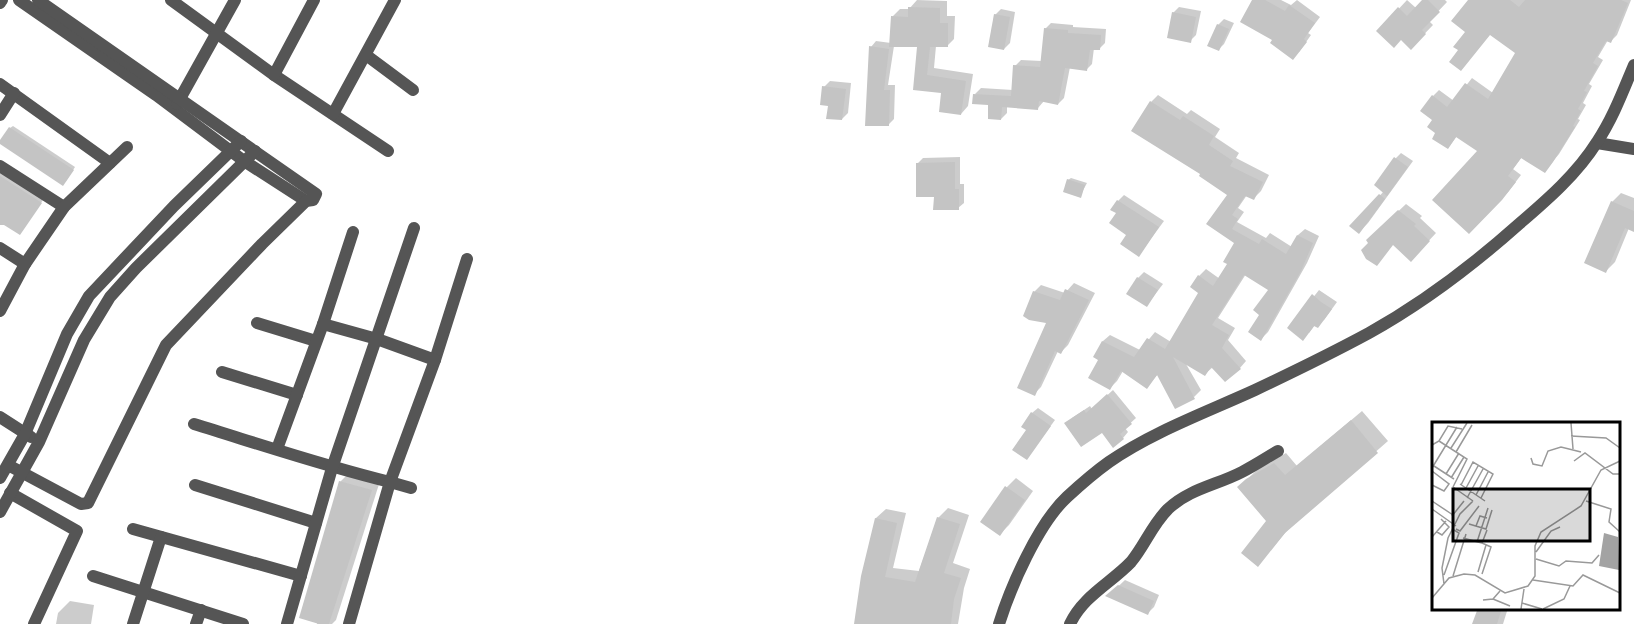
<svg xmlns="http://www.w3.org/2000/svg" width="1634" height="624" font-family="'PT Sans Narrow',sans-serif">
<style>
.shadow{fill:#0003}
.building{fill:#c4c4c4}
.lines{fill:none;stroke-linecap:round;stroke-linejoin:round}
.minor{stroke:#555;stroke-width:12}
.tertiary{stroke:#555;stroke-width:12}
.inset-road{fill:none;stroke:#999;stroke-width:1.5}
.view{fill:#000;fill-opacity:0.15;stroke:#000;stroke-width:3}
.inset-edge{fill:none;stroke:#000;stroke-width:3}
</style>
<rect width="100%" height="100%" fill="#fff"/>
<g class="shadow">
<path d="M917,0L947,1V16H955L954,39L947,46H936L934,68L973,74L968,106L961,114L943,92L914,89L919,46H894L888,85H895L894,119L888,125L871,47L876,41L891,43L893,16L900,9H909Z"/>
<path d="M1254,0H1281L1291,5L1297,0L1320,17L1308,33L1311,35L1299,52L1274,39Z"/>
<path d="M1407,0L1416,8L1424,0H1445L1447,2L1429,21L1433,25L1411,48L1401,38L1378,31Z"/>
<path d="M1470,0H1631L1617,35L1611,41L1608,40L1598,57L1603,60L1589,84L1592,86L1583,103L1586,105L1578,119L1580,120L1559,154L1545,171L1522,157L1513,169L1521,175L1508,192L1469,232L1479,151L1457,136L1448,148L1437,133L1433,96L1439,90L1454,101L1472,78L1493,93L1517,53L1490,34L1460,50L1468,32Z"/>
<path d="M1179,7L1201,11L1196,35L1190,41L1173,13Z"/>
<path d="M1001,9L1015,12L1010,43L1004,49L995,15Z"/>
<path d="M1224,19L1234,23L1224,44L1218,50L1209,45L1218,25Z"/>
<path d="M1051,23L1073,25V27L1106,29L1105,43L1099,49L1094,48L1092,64L1086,70L1070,67L1064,98L1058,104L1044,101L1038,108L1007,106V113L1001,119L990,104L975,94L981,88L1013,90L1015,66L1021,60L1042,61L1045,29Z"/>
<path d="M830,81L851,83L848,113L842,119L830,104L824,87Z"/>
<path d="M1158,95L1187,114L1191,110L1220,129L1215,137L1239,153L1236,158L1269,175L1261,191L1254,198L1247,195L1238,208L1244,212L1237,222L1266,238L1270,233L1292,247L1298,235L1305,229L1319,236L1307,263L1268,332L1261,339V314L1271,290L1246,274L1218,318L1235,328L1228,340L1246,361L1240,368L1213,367L1205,374L1186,364L1201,390L1194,397L1158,374L1147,387L1123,371L1117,381L1110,388L1100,359L1095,356L1103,341L1110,335L1140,350L1155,332L1171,342L1200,293L1199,276L1206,269L1220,279L1229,264L1236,243L1209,224L1230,194L1202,173L1151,102Z"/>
<path d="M13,126L75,167L66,181L10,128Z"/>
<path d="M1401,153L1413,161L1368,223L1359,232L1352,226L1384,191L1396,158Z"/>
<path d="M960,157V184H964V203L958,208L935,195L917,164L923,158Z"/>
<path d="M0,171L43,200L22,231L0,220Z"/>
<path d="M1071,178L1087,183L1080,196L1068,180Z"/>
<path d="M1621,193L1634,198V230L1629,228L1615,262L1606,271L1612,202Z"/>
<path d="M1124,195L1164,221L1139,255L1128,234L1118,201Z"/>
<path d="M1406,204L1422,216L1420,218L1436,233L1411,260L1394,244L1368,240Z"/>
<path d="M1144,272L1163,284L1147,305L1138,278Z"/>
<path d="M1074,283L1095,293L1068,345L1061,352L1058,351L1041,387L1034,394L1048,322L1034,292L1041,285L1065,293Z"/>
<path d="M1319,290L1337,302L1324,320L1315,325L1309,333L1289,328Z"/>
<path d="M1113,390L1136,418L1125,428L1128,432L1123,438L1072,418L1090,406L1092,409Z"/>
<path d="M1038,408L1055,420L1027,458L1028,430L1032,413Z"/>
<path d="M1362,411L1388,441L1291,526L1258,565L1268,521L1239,487L1258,469L1286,453L1297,466Z"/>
<path d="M349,473L380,481L336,620L332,624H317L340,482Z"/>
<path d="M1016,478L1033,491L1009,525L1000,534L1007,487Z"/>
<path d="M948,508L969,515L953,563L970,569L964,588L958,624H856L876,518L886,509L906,513L893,568L919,571L938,518Z"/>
<path d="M1125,580L1159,595L1154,607L1148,613L1108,596Z"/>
<path d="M70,601L94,605L91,624H56L58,613Z"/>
<path d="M1479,608H1508L1503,624H1474Z"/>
</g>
<g class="building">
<path d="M1252,0H1265L1285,11L1289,5L1315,23L1304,39L1307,42L1293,60L1270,43L1272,40L1240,22Z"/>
<path d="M1422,0H1428L1440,12L1422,30L1426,34L1411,50L1401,40L1394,48L1376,31L1398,7L1407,16Z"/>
<path d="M1468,0H1510L1519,7L1525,0H1621L1628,3L1611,43L1606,41L1593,63L1598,66L1584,91L1587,92L1578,109L1581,111L1573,126L1575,127L1553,162L1545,173L1521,158L1508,176L1516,182L1502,200L1469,234L1432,200L1477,151L1456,137L1448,149L1432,139L1435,133L1427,127L1432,120L1420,111L1432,95L1447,107L1465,83L1488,99L1515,53L1490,35L1461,71L1449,62L1458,50L1453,47L1465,32L1451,21Z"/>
<path d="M908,7L940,8V23H948V47H930L927,75L966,81L961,115L939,112L941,93L913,90L917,47H889L891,16L908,17Z"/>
<path d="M1172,12L1196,17L1191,43L1167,38Z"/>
<path d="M994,14L1010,17L1004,50L988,47Z"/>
<path d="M1217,24L1229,29L1219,51L1207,46Z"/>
<path d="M1044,28L1068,30V33L1101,35L1100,50H1090L1087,71L1065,68L1058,105L1039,101L1038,110L1002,107L1001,120L988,119V105L972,104L973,94L1011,96L1013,65L1040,67Z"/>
<path d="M869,46L889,49L884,90H890L889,126H865Z"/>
<path d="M822,86L846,89L842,120L826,119L828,106L820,105Z"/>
<path d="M1150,101L1180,120L1183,116L1214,136L1209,145L1233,161L1230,166L1263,182L1254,200L1245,196L1232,215L1238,219L1232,229L1259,244L1262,239L1286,254L1297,235L1313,243L1301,271L1261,341L1248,332L1259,315L1253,310L1268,290L1244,275L1212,325L1229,335L1222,348L1241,369L1225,382L1211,367L1205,376L1173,357L1195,399L1175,409L1157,375L1147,389L1121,371L1110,390L1088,378L1098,360L1093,357L1102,341L1134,357L1147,338L1165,349L1198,293L1190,287L1198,275L1213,286L1227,264L1223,262L1234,243L1206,224L1227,195L1199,176L1200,174L1131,131Z"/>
<path d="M9,127L74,170L63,186L0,144V140Z"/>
<path d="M1394,157L1408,167L1387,196L1374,185Z"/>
<path d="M955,162V189H959V210H933L934,197H916V163Z"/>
<path d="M0,176L42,203L20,235L4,225H0Z"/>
<path d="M1067,179L1085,185L1081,198L1063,192Z"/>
<path d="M1379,194L1385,199L1359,234L1349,226Z"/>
<path d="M1117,200L1159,227L1139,257L1120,244L1126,235L1109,223L1116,213L1110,210Z"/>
<path d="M1611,201L1634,211V232L1625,228L1606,273L1584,263Z"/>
<path d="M1398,210L1416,224L1414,226L1430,241L1411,262L1393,245L1377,266L1366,259L1361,250L1368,243L1366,240Z"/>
<path d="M1137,277L1158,290L1147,307L1126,294Z"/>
<path d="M1065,289L1089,300L1061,354L1055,351L1035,396L1017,388L1046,323L1029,320L1023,316L1033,291L1060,300Z"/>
<path d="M1312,294L1321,302L1332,309L1318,328L1314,326L1303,341L1287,328Z"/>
<path d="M1107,394L1132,424L1120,434L1124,439L1113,448L1102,433L1081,447L1064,423L1084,410L1086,413Z"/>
<path d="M1031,412L1051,426L1027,460L1012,450L1026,430L1021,427Z"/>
<path d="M1351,420L1378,453L1285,533L1258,567L1241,553L1266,521L1237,487L1246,479L1274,463L1285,475Z"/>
<path d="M339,481L372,490L329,624H319L299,618Z"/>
<path d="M1005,486L1025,500L1000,536L980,522Z"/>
<path d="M937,517L960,524L944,573L961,578L954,599L951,624H854L861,576L875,518L897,523L885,577L915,582Z"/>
<path d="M1118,585L1154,601L1148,615L1105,596Z"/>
<path d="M1478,608H1502L1497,624H1472Z"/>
</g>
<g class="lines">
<g class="minor">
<path d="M19,0L156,95L244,161L306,201"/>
<path d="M171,0L274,75L388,151"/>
<path d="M0,3L2,0"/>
<path d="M366,55L413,90"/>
<path d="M274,75L314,0"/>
<path d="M0,84L110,163"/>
<path d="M177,104L235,0"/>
<path d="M333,114L395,0"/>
<path d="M0,115L14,93"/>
<path d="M1597,143L1634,149"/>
<path d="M0,166L64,207"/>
<path d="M0,248L25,264"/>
<path d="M0,311L25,264L64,207L127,147"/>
<path d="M257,323L316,341"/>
<path d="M323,324L353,232"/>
<path d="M222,372L297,395"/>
<path d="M0,417L31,437"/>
<path d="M194,424C259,444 324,466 390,482L435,360L467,259"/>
<path d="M277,449L323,324L377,339L435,360"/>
<path d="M8,465L81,504L88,503L166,345L262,244L306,201L313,200L316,194L38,0"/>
<path d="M0,478L25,434L67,334L89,296L174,206L241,141"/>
<path d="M195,485L316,523"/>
<path d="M10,493L77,531L34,624"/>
<path d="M0,512L39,442L84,340L110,297L136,268L255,151"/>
<path d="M133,529L301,576"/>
<path d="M93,576L243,624"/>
<path d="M133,624L161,537"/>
<path d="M196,624L201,610"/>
<path d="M287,624L332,468L414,228"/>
<path d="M349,624L390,482L411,488"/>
<path d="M1070,624C1083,596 1111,583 1131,562C1145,545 1152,525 1168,509C1189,489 1217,485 1242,472C1254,466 1266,458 1278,451"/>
</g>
<path class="tertiary" d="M999,624C1011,586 1038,524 1067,497C1080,485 1095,472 1109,462C1152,432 1207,412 1255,390C1293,372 1332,353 1369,333C1423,303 1473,265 1519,224C1547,200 1577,174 1597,142C1613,118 1623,91 1634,65"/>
</g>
<g transform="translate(1432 422)">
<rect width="188" height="188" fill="#fff"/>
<path d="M172,111L186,115L187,148L167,144Z" fill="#a3a3a3"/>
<path class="inset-road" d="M139,1L141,27M139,14L174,16L188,26M7,19L35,37L21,65M0,23L7,19L16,4L30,7M19,26L35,1M24,30L40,3M99,36L101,42L110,44L116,29L129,25L149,30M142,39L153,31L181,52H188M2,44L22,57M0,46L25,5M0,49L17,62L12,69L0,63M14,52L27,31M19,56L32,35M28,62L53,79M29,63L41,40L61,52L49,76M21,65L41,79M34,66L46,44M44,73L56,50M35,76L51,47M0,79L21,93M154,79L179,87L177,100L188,110M0,87L24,104M20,94L32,79M37,102L54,107L60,88M44,104L48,94L55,96M24,107L28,109L47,84M5,110L10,113L17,105L9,97M0,115L14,99M31,116L50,121L55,108M45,120L56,86M50,121L59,125L50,152M104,130L119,109L128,105M104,137L127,144L134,139L160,141L167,133M46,150L54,123M12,153L27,111L22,108M21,154L34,112M101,158L141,164L151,153L188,171M12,162L10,146L16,116L28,92L41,79M0,176L17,156L32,152L43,153L73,171L96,164L103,154V124L109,110L149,84L169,48L188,39M61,177L78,184M51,178L61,177L68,169M90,181L110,187M89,187L92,167M111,187L132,177L138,164"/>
<path class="view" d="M21,67H158V119H21Z"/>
<rect width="188" height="188" class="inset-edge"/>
</g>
</svg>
